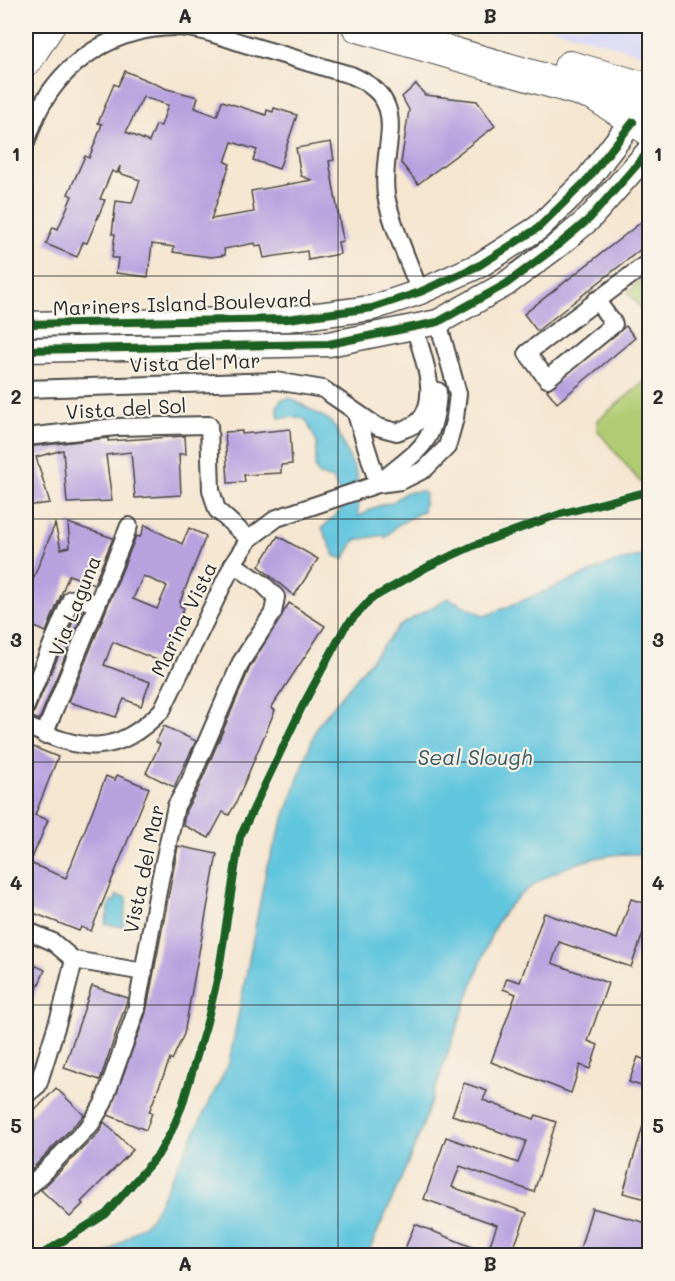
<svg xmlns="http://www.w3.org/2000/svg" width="675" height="1281" font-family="Mali,sans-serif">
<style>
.built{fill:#d8d7f8}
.green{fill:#b0cb71;stroke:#6e7b4e;stroke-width:1.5}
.water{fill:#60c5de;stroke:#467884;stroke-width:1.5}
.building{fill:#b7a2df;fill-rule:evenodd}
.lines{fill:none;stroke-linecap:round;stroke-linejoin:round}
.street-casing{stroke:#494744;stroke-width:20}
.secondary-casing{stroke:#494744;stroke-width:27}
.highway-casing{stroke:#494744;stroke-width:34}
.street{stroke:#fff;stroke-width:16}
.secondary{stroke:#fff;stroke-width:24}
.highway{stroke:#fff;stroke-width:32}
.cycleway-casing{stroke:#f7f3e8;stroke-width:11}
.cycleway{stroke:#1b5e20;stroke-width:8}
.grid{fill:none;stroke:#2b2b2b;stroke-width:1.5;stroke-opacity:0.55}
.labels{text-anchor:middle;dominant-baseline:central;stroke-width:4.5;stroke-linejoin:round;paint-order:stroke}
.street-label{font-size:20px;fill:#2b2b2b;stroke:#f7f3e8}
.water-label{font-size:21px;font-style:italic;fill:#3b5961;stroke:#f7f3e8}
.neatline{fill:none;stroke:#2b2b2b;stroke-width:2}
.grid-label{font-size:20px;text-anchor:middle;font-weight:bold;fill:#2b2b2b}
</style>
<rect width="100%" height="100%" fill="#f7f3e8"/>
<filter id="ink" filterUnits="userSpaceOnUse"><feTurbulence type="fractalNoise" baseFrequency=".0167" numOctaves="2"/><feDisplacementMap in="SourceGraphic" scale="12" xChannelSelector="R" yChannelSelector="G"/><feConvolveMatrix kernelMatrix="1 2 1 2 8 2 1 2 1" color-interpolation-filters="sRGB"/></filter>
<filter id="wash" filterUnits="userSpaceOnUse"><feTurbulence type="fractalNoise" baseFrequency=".008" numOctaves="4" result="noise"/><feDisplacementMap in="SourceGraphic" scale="24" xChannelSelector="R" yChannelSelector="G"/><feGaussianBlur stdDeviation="1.35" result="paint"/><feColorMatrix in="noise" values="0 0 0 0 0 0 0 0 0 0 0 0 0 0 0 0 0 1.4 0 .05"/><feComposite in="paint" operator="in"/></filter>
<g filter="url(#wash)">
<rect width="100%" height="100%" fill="#f5e6d0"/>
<path class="built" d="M545,26H649V56Z"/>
<g class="green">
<path d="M649,274V319L628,292Z"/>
<path d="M644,382L650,383L648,483L640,482L597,430L598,420Z"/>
</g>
<g class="water">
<path d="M290,398L329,420L336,428L357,475L358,515L360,516L378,506L393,502L406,492L423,491L425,495L423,511L396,526L385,538L384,535L355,540L344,559L335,556L322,528L341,510L342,500L333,479L319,475L315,468L317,443L306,420L298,417L279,418L277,407L281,400Z"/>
<path d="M649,554V855C600,847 524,876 498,921C489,936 484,955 478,971C457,1024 440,1077 421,1130C405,1173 385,1214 367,1255H105L151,1219L229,1063L267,866L317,726L399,626L448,598L485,616L615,562Z"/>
<path d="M116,896L127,897L123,927L105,924L111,901L115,902Z"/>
</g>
<g id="blocks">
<g class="building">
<path d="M125,71L167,89L198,97L195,108L217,116L222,101L266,115L267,110L273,112L274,108L297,115L279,169L253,160L257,150L232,142L225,162L230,164L211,219L254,212L251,191L312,180L301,176L296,148L331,142L334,160L329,161L343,241L338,242L340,254L308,260L307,251L264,258L261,245L256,246L255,243L224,249L225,255L211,257L173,252L174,247L152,244L148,277L116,273L118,258H112L115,234H112L116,201L132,203L140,180L119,173L120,166L117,173L112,171L100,199L105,200L87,243L83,242L77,257L46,244L53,227L58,229L72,196L68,194L85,156L89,158L97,138L102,124L98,123L114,84L118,86ZM143,97L168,105L161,126L156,125L149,142L126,132Z"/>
<path d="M416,84L425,95L477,101L495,126L418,184L401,163L409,110L402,97Z"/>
<path d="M644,220L650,227V242L537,331L524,314Z"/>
<path d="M626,326L635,338L557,403L547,390Z"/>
<path d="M290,429L292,464L281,465V473L244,475L245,482L228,483L225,432L242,431V434Z"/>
<path d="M185,436L186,454H179L181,495L135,498L131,452L106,455L112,501L67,503L63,450L36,457L50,503L26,506V447L108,438V441Z"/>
<path d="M68,523L113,538L94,584L69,575L46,632L26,623V584L28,577L33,579L55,524L61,549L70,547Z"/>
<path d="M145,525L182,544L189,528L206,536L180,602V606L184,608L165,656L159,661L113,642L104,665L150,682L141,706L124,699L116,717L69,702L136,536L140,537ZM143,576L167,586L157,609L133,599Z"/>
<path d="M278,536L318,559L294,596L259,566Z"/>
<path d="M289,603L325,626L271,708L275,710L236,803L229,815L223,812L209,838L183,825L186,810L199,787L250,667Z"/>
<path d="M78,610L83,612L39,720L32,717Z"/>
<path d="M164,726L196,741L174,787L146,773L160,744L156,742Z"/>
<path d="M26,744L58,757L35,815L48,820L30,863L66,878L106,776L115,780L117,775L149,788L91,931L81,927L79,931L26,910Z"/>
<path d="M178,846L217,854L184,1034L172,1060L170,1059L149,1112L152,1113L146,1130L108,1115L146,1013Z"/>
<path d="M631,899L650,905V914L631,967L559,942L552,963L608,983L588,1041L598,1045L590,1069L580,1065L571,1093L491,1062L516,994L503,989L507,978L520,982L544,913L617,939Z"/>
<path d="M26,961L45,970L26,1014Z"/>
<path d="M92,986L128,998L100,1080L64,1068Z"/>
<path d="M638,1057L650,1062V1089L629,1082Z"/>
<path d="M464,1083L487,1091L483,1100L534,1119L536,1115L556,1122L534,1192L460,1166L452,1187L527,1213L516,1242L510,1256H402L415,1224L487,1253L497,1225L424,1199L446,1137L518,1163L526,1141L452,1115Z"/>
<path d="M56,1088L84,1115L26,1175V1120Z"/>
<path d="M645,1119L650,1120V1200L623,1193Z"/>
<path d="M104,1122L133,1150L81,1202L83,1204L70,1217L41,1190L100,1131Z"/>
<path d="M592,1208L650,1224V1256H578Z"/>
</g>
</g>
</g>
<g filter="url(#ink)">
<use href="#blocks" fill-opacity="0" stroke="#494744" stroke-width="1.5"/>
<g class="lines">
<defs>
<g id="street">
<path d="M26,143C31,129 36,113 44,101C72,55 120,28 174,27C198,27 223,37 245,44C281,54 316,65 351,75C415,102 379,145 386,195C390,221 410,265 420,292"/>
<path d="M596,300L614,324L547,379L527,353L650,261"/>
<path d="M26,389L276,381L323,389L378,427L397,432C404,429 414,426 419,421C441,398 422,355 415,329"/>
<path d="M356,414L378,484"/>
<path d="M26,437L116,427L209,425L211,490L217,510L249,539"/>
<path d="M378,484C417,449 435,449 438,391"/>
<path d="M26,706L71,599L77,598L97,604"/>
<path d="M26,726C83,751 115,758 162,710L233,564L249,539L277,518L378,484L401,481L425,469L447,447L455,418L458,394L438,322"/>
<path d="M44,735L129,526"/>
<path d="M26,930L53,942L74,960L63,1005L38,1085L26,1095"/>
<path d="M74,960L144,972"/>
<path d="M26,1190L91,1124L103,1104L136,1011L160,880L176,806L189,783L241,662L273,613L276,597L263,584L233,564"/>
</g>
<g id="secondary">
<path d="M26,324L287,319L372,308L420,292L480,265L538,228L587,180L643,107"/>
<path d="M26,350L329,344L438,322L506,284L557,246L589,219L650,150"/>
</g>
<g id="highway">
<path d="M358,26L594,94L650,130"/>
<path d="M26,60L48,26"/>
<path d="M570,67L650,90"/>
</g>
</defs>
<use href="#street" class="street-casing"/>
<use href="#secondary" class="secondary-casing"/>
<use href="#highway" class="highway-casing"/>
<use href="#street" class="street"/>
<use href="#secondary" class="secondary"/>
<use href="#highway" class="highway"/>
<defs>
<g id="cycleway">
<path d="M26,324L287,319L372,308L420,292L480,265L538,228L587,180L633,122"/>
<path d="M26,350L329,344L438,322L506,284L557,246L589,219L650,150"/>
<path d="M39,1256L106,1214L158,1155L172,1130L182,1106L207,1022L218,976L240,837L302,707L345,627L371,599L429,566L475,545L560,514L650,491"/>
</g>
</defs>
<use href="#cycleway" class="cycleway-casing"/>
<use href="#cycleway" class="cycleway"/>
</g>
</g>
<path class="grid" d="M338,26V1256M26,276H650M26,519H650M26,762H650M26,1005H650"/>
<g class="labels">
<g class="street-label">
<text transform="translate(182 303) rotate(-2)">Mariners Island Boulevard</text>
<text transform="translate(195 362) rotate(-2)">Vista del Mar</text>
<text transform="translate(126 408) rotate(-3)">Vista del Sol</text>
<text transform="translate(74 606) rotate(-68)">Via Laguna</text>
<text transform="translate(183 619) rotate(-64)">Marina Vista</text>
<text transform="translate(143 869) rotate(-78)">Vista del Mar</text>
</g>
<g class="water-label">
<text x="475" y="756">Seal Slough</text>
</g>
</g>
<rect width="675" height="1281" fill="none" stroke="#f7f3e8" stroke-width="66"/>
<rect x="33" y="33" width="609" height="1215" class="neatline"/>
<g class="grid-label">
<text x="185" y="23">A</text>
<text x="490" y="23">B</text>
<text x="16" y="161">1</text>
<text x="658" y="161">1</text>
<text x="16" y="404">2</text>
<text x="658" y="404">2</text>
<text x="16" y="647">3</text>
<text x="658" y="647">3</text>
<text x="16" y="890">4</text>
<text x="658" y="890">4</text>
<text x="16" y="1133">5</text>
<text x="658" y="1133">5</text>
<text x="185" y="1271">A</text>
<text x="490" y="1271">B</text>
</g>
</svg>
